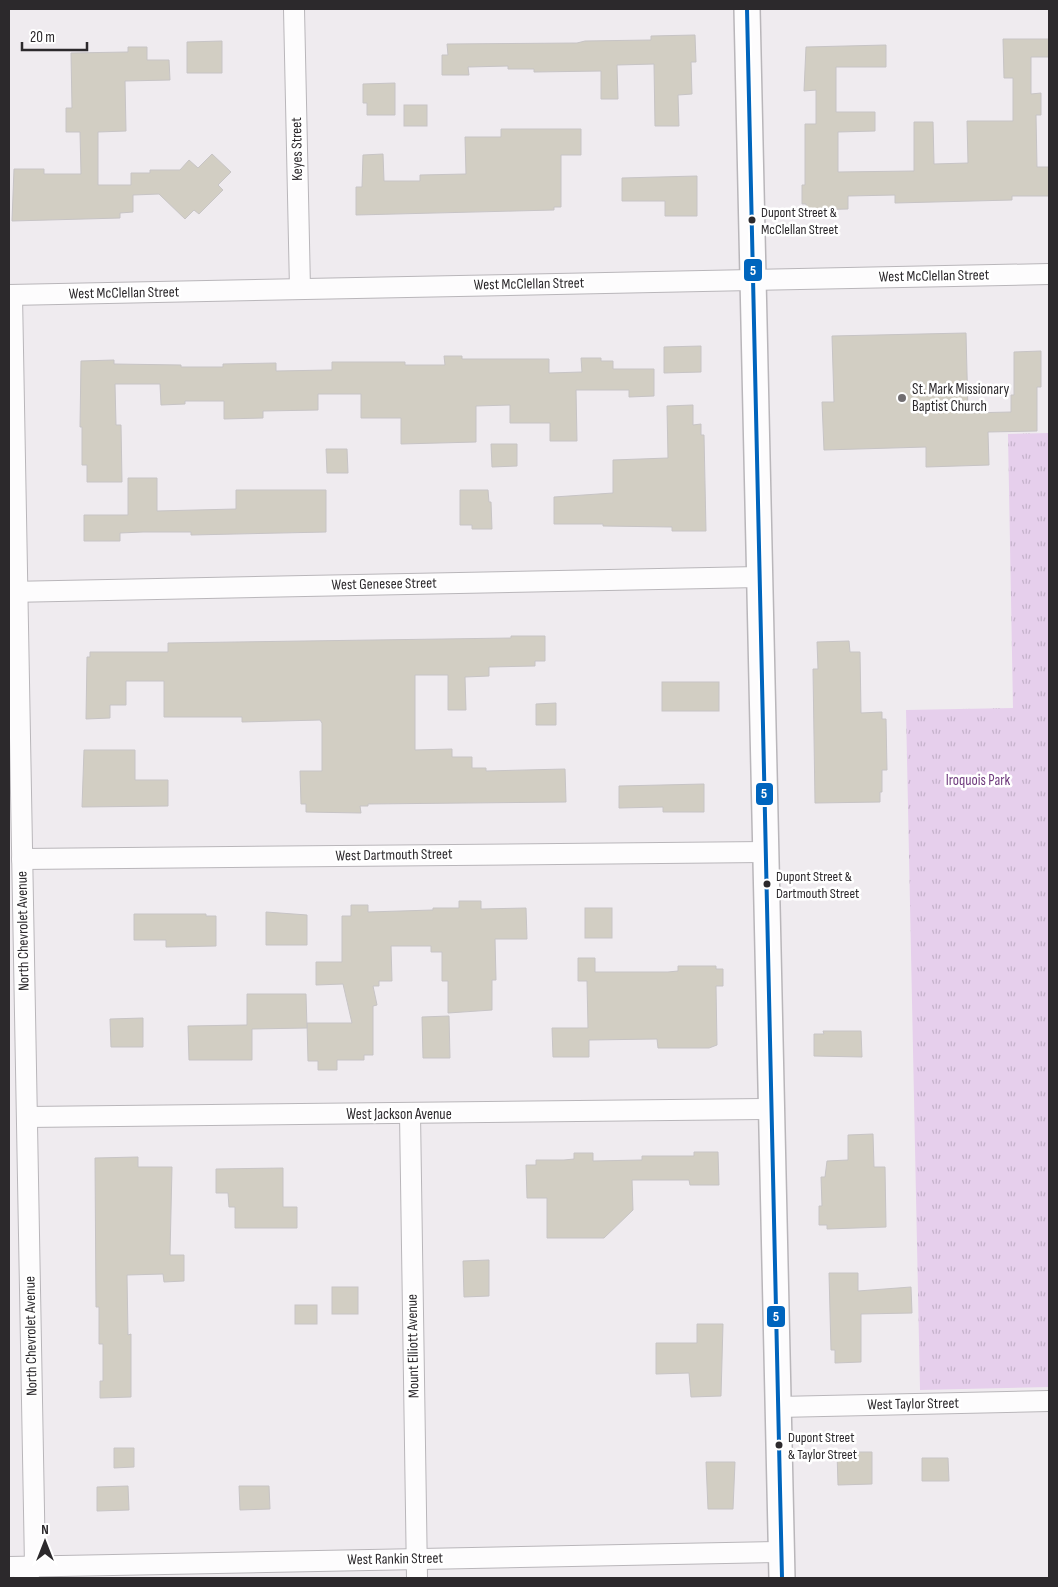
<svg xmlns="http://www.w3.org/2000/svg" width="1058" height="1587" font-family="'Sofia Sans Condensed',sans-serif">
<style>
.park{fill:url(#park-tufts)}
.building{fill:#d2cec3;stroke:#c7c4c5}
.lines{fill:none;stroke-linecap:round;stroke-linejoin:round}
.minor-casing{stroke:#b9b6ba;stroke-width:22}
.tertiary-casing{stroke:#b9b6ba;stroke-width:28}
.minor{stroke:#fdfcfd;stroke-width:20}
.tertiary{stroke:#fdfcfd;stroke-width:25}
.bus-1-casing{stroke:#fff;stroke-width:8}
.bus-1{stroke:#0065bd;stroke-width:4}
.bus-dot{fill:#2c292c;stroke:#fff;stroke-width:2}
.poi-dot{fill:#706d70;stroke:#fff;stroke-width:2}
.labels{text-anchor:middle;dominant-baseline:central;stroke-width:5;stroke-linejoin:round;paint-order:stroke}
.bus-label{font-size:14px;fill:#2c292c;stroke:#fff;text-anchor:start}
.street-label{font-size:15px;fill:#2c292c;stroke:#fff}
.poi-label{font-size:15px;fill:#2c292c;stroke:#fff;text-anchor:start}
.park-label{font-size:15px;fill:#6e397c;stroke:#fff}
.line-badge{stroke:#fff;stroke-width:2}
.badge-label{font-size:14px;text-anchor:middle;font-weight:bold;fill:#fff}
</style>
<defs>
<pattern id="park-tufts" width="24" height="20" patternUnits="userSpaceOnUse" patternTransform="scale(1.25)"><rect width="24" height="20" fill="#e6cfec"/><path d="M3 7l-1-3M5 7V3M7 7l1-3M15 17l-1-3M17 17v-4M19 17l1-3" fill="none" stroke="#c5b2cb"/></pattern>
</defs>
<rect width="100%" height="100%" fill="#efebef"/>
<path class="park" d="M1049,433V1387L920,1390L906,710L1013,708L1008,434Z"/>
<g class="building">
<path d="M695,35L696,62H691L692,94L678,95L679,126H655L654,64L617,65L618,99H601V71L534,72V69H508V66L468,67L469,75H442V55H448L447,44L577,43L585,41L651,40V36Z"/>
<path d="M1003,39H1049V57H1031V94L1041,93V115H1036L1037,167H1049V196H1012V200L895,203V195L848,196V209L806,210V204H802V185H805V124H816V90L804,91L806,47L886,45V67H836V112H875V131L838,132V172L914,171V122H933L934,164L968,163L967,121H1013V78H1004Z"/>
<path d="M222,41V73H187V42Z"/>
<path d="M128,47H147V60H169L170,80L125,81L126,131L98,132V185H131V173H150V170H180L189,160L198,168L212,154L231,172L218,185L223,190L199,214L194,210L185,219L159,194L133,195V212L120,213V218L12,221L14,169H44V174H81L80,132H66V108H72L71,53L128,52Z"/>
<path d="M395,83V115H367V103H363V84Z"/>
<rect x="404" y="105" width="23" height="21"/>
<path d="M501,129H581V155H561V207H554V210L356,215V187H362L363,155L383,154L384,181H420V175L466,174L465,137H501Z"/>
<path d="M697,176V216H665V201H622V178Z"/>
<path d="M966,333L968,413L1011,412V395H1014V352L1041,351V387H1037V431L988,432L989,465L926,467V447L824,450L822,402H834L832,336Z"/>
<path d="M701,346V372L664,373V347Z"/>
<path d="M444,356H462V359H549V373L582,372L581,358H601V361H613V369H654V396L629,397V390H576L577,441H550V423H510V405L476,406V442L401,444V418H361V394H318V410L263,411V418L224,419V401H185V404L161,405L160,384H115L116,425H121L122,482H87V465H82V427H80L81,361L114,360V364L181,365V367H223V364L276,363V371L332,370V362H405V365H445Z"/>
<path d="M693,405V425L701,424V435H704L706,531H672V527L603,526V524H554V497L613,493V460L668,458L667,406Z"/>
<path d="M491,444H517V466L492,467Z"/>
<path d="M326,449H347L348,473H327Z"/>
<path d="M128,478H157V511L236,509V490H326V532L191,535V532H143L120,533V541H84V515H128Z"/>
<path d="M460,490H488L489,502H491L492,529H472V525H460Z"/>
<path d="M511,636H545V661H535V666L489,667V676L465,677L466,710H448V675H415V750L452,749V757H472V768H486V771L565,769L566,802L368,804V806H360L361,813L306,812V804H301L300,771H322V723L320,720L242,722V717H164V681H126V705H110V718L86,719L87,657H90V652H168V643L511,638Z"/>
<path d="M849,641L850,652H860L861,713L882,712V719H886L887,770H882V792H880V802L815,803L813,669H818L817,642Z"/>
<rect x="662" y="682" width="57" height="29"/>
<path d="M556,703V725H536V704Z"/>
<path d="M84,750H135V780H168V806L82,807Z"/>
<path d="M704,784V812H663V807L619,808V786Z"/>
<path d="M459,901H481V909L526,908L527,939H495L496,980H492V1010L448,1013V981H442V952H431V946H391L392,981H379V986H373L377,1005L373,1006V1055H364V1060H337V1070H318V1061H308L307,1023H352L343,984L316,985V962H342V916H351V905H368V912L433,910V908H459Z"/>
<rect x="585" y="908" width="27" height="30"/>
<path d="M266,912L307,915V945H266Z"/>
<path d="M134,914H206V916H216V946L166,947V940H134Z"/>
<path d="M578,958H595V972H668L678,971V966H716V969H723V986H716L717,1045L709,1048H658L657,1039L589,1040V1057H553L552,1028H588L587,981H578Z"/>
<path d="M247,994H306L307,1028L252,1029V1060H189L188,1026L247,1025Z"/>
<path d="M449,1016L450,1058H423L422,1017Z"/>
<path d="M143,1018V1047H111L110,1019Z"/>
<path d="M823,1031H861L862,1057L814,1056V1034H824Z"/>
<path d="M873,1134L874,1167H885L886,1227L827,1229V1225H819V1206H822L821,1177H825L827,1161L848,1160V1135Z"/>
<path d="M694,1152H718L719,1185H690L689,1180H632L633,1210L604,1238H547V1198H527L526,1165H536V1160H564L574,1159V1153H593V1161L642,1160V1156H694Z"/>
<path d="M138,1157V1167H172L170,1255H184V1281L164,1282L163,1274L127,1275L128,1335L131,1334V1397L100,1398V1381H103V1344H99V1307H96L95,1158Z"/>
<path d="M283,1168V1207H297V1228H235V1207H229L228,1193H216V1169Z"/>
<path d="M489,1260V1296L464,1297L463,1261Z"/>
<path d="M829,1273H858V1291L911,1287L912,1313L861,1314V1362L835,1363V1350H831Z"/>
<rect x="332" y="1287" width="26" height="27"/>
<rect x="295" y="1305" width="22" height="19"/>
<path d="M697,1324H723L721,1396L691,1397L689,1373L656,1374V1343H697Z"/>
<path d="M114,1448H134V1467L114,1468Z"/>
<path d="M837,1452H872V1484L838,1485Z"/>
<path d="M922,1458H948L949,1481H922Z"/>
<path d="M706,1462H735L733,1509H708Z"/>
<path d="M128,1486L129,1510L97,1511V1487Z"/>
<path d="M239,1486H269L270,1509L240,1510Z"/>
</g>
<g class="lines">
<defs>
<g id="minor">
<path d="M294,9L300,289"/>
<path d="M9,295L1049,274"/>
<path d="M12,295L35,1566L24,1578"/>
<path d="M9,592L759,577"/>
<path d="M22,859L766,852"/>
<path d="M410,1114L417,1578"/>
<path d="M27,1117L771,1109"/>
<path d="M778,1407L1049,1401"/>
<path d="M9,1567L781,1552"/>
</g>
<path id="tertiary" d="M747,9L782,1578"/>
</defs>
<use href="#minor" class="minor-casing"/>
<use href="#tertiary" class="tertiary-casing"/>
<use href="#minor" class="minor"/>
<use href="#tertiary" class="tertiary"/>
<defs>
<path id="bus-1" d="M747,9L782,1578"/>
</defs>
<use href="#bus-1" class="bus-1-casing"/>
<use href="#bus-1" class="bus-1"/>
</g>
<g class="bus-dot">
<circle cx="752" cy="220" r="4.5"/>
<circle cx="767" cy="884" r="4.5"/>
<circle cx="779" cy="1445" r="4.5"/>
</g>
<circle class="poi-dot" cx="902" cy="398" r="5"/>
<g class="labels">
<g class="bus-label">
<text x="761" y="212">Dupont Street &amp;<tspan x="761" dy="17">McClellan Street</tspan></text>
<text x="776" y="876">Dupont Street &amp;<tspan x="776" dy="17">Dartmouth Street</tspan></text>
<text x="788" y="1437">Dupont Street<tspan x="788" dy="17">&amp; Taylor Street</tspan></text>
</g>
<g class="street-label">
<text transform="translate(297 149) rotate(-91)">Keyes Street</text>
<text transform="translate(934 276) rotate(-1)">West McClellan Street</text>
<text transform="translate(529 284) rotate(-1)">West McClellan Street</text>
<text transform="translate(124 293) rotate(-1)">West McClellan Street</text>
<text transform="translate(384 584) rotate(-1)">West Genesee Street</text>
<text transform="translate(394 855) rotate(-1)">West Dartmouth Street</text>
<text transform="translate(23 931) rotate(-91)">North Chevrolet Avenue</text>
<text x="399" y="1114">West Jackson Avenue</text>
<text transform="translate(31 1336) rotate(-91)">North Chevrolet Avenue</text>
<text transform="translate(413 1346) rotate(-91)">Mount Elliott Avenue</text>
<text transform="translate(913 1404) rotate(-1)">West Taylor Street</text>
<text transform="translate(395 1559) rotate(-1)">West Rankin Street</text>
</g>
<g class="poi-label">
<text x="912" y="389">St. Mark Missionary<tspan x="912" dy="17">Baptist Church</tspan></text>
</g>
<g class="park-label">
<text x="978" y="780">Iroquois Park</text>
</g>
</g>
<g class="line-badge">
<rect x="743" y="258" width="20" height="24" rx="5" fill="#0065bd"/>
<rect x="755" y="782" width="19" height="24" rx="5" fill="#0065bd"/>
<rect x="766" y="1305" width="20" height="23" rx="5" fill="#0065bd"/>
</g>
<g class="badge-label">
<text x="753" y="275">5</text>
<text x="764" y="798">5</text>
<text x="776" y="1321">5</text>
</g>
<rect width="1058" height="1587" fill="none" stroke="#2c292c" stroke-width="20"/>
<g transform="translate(45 1542)" stroke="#ffffff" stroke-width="4" paint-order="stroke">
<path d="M0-4L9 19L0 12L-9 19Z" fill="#2c292c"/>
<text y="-8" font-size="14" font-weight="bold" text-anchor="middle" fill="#2c292c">N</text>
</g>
<path d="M22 42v8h65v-8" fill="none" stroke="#2c292c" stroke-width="2.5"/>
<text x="30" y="42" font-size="15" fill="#2c292c" stroke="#ffffff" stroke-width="4" paint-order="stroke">20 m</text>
</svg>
